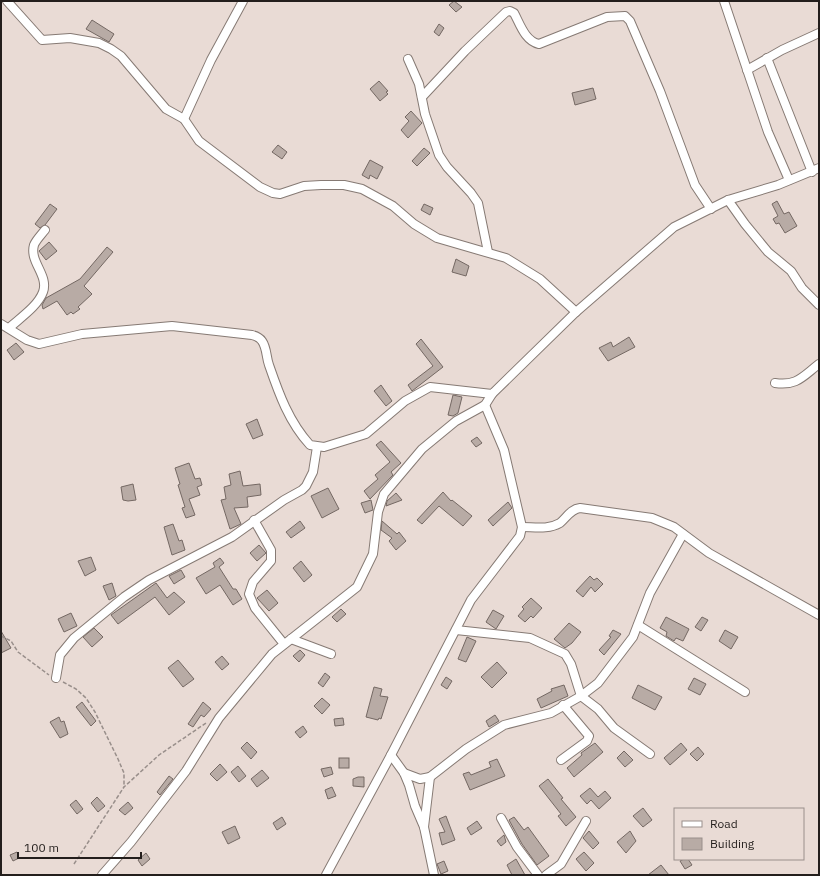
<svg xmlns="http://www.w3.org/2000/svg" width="820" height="876" font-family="'IBM Plex Sans',sans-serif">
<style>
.building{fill:#b8aba5;stroke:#746863}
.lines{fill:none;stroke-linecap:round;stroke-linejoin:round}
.minor-casing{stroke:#867a74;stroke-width:10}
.path{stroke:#998f8b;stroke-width:1.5;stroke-dasharray:4 2;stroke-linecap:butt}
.minor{stroke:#fff;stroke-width:8}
</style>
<rect width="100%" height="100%" fill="#e9dbd5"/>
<g class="building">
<path d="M454,1L462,7L456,12L449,5Z"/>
<path d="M92,20L114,34L109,42L86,29Z"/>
<path d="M439,24L444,28L439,36L434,32Z"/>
<path d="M379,81L388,91L386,92L388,94L380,101L370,89Z"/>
<path d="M593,88L596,99L575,105L572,93Z"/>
<path d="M411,111L422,123L408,138L401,130L409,121L405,117Z"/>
<path d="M278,145L287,152L282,159L272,152Z"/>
<path d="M424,148L430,153L417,166L412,161Z"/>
<path d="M370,160L383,167L377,179L370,175L369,179L362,175Z"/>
<path d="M777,201L784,214L789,212L797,226L785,233L779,223L776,224L773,219L778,216L772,204Z"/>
<path d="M50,204L57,209L45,225L40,228L35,224Z"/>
<path d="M424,204L433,208L430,215L421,210Z"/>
<path d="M49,242L57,251L46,260L39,251Z"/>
<path d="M107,247L113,252L84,286L92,294L78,307L80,309L73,314L71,312L67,315L57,301L43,309L42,305L46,298L80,279Z"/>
<path d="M456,259L469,266L466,276L452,272Z"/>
<path d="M629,337L635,347L608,361L599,348L611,342L613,347Z"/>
<path d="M421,339L443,367L412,391L408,385L433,366L416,344Z"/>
<path d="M16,343L24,352L14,360L7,350Z"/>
<path d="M381,385L392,401L386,406L374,391Z"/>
<path d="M453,395L462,397L458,413L453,416L448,415Z"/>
<path d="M257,419L263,435L253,439L246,424Z"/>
<path d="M477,437L482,443L476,447L471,441Z"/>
<path d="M381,441L401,463L391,472L393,475L370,499L364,491L378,479L375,475L390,462L376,445Z"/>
<path d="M189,463L195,479L200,478L202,485L197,487L200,495L189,499L195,515L186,518L182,508L185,507L178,485L180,484L175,468Z"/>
<path d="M240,471L243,486L260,484L261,495L247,497L248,507L234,508L241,524L230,529L221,500L226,499L224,487L231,485L229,474Z"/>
<path d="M133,484L136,500L128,501L123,500L121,487Z"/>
<path d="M328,488L339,509L322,518L311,496Z"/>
<path d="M443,492L451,501L452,500L472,516L463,526L439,506L422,524L417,520Z"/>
<path d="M396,493L402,500L386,506L387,501Z"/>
<path d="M371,500L373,510L365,513L361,503Z"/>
<path d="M508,502L512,508L493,526L488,520Z"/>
<path d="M300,521L305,528L291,538L286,532Z"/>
<path d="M382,521L397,534L399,532L406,541L396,550L389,541L392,538L381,530Z"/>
<path d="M173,524L179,541L182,540L185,550L172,555L164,527Z"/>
<path d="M259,545L266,553L257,561L250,553Z"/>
<path d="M91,557L96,570L85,576L78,561Z"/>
<path d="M220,558L224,563L219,567L233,589H236L242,599L233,605L220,585L206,594L196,578L215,567L213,563Z"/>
<path d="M301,561L312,575L304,582L293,568Z"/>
<path d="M181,570L185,577L174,584L169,576Z"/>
<path d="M590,576L594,580L597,578L603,584L595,592L591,587L583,597L576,591Z"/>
<path d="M112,583L116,596L109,600L103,586Z"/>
<path d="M156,583L167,598L174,592L185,602L169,615L155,597L118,624L111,615Z"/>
<path d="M267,590L278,603L269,611L257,598Z"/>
<path d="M531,598L542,608L533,618L531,616L525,622L518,616L524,609L522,607Z"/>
<path d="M341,609L346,614L337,622L332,617Z"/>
<path d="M493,610L504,616L496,629L486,622Z"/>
<path d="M71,613L77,626L64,632L58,619Z"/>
<path d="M666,617L689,629L683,641L676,638L674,641L666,636L667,632L660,628Z"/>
<path d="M702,617L708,620L701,631L695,627Z"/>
<path d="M569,623L581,632L572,643L565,648L554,639Z"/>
<path d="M94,628L103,637L92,647L83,637Z"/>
<path d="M613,630L621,634L604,655L599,650L611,637L609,636Z"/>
<path d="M725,630L738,637L731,649L719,641Z"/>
<path d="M1,631L11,648L1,653Z"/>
<path d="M467,637L476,641L466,662L458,659Z"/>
<path d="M300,650L305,655L299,662L293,656Z"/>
<path d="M222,656L229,664L222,670L215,662Z"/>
<path d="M178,660L194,679L183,687L168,668Z"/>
<path d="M497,662L507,673L492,688L481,677Z"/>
<path d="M325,673L330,677L323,687L318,683Z"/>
<path d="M446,677L452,681L447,689L441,685Z"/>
<path d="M694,678L706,684L700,695L688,689Z"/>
<path d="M564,685L568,696L541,708L537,699L552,691L551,689Z"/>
<path d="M638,685L662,697L655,710L632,698Z"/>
<path d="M374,687L382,689L380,696L388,697L381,719L379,718L378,720L366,717Z"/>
<path d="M322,698L330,705L322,714L314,706Z"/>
<path d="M82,702L96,721L91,726L76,707Z"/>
<path d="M203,702L211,709L204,717L201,715L193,727L188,724Z"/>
<path d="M495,715L499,721L489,727L486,721Z"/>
<path d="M59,717L61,722L64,721L68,734L60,738L50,722Z"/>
<path d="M343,718L344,725L335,726L334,719Z"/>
<path d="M303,726L307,732L300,738L295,732Z"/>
<path d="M247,742L257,752L251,759L241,748Z"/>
<path d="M595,743L603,752L574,777L567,768L582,755L581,753Z"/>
<path d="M681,743L687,750L670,765L664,758Z"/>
<path d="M698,747L704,754L697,761L690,754Z"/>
<path d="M624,751L633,760L625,767L617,758Z"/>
<rect x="339" y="758" width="10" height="10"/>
<path d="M497,759L505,776L470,790L463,774L469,772L471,775L491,767L489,762Z"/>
<path d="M220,764L227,772L217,781L210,774Z"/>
<path d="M238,766L246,776L239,782L231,772Z"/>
<path d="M331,767L333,774L324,777L321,769Z"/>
<path d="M262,770L269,778L257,787L251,779Z"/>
<path d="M169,776L173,779L160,795L157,792Z"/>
<path d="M358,777H364V787L353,786V779Z"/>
<path d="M548,779L563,798L561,799L576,817L566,826L558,816L561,814L539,786Z"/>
<path d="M332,787L336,796L328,799L325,790Z"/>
<path d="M590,788L598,797L605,791L611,798L599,809L591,800L587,804L580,796Z"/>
<path d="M97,797L105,806L98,812L91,803Z"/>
<path d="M76,800L83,809L77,814L70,805Z"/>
<path d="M128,802L133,808L125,815L119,810Z"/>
<path d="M643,808L652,820L643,827L633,816Z"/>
<path d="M446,816L455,840L442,845L439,833L445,832L439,819Z"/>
<path d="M282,817L286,824L277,830L273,823Z"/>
<path d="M514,817L524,830L528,827L549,856L537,865L522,844L509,820Z"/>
<path d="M477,821L482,828L471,835L467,828Z"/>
<path d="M235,826L240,838L228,844L222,832Z"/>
<path d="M589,831L599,843L593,849L583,838Z"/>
<path d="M630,831L636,841L626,853L617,842Z"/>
<path d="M504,835L506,842L501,846L497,841Z"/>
<path d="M17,852L19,858L13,861L10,855Z"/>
<path d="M584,852L594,863L586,871L576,859Z"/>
<path d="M146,853L150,859L142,866L138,860Z"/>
<path d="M516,859L525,875H512L507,865Z"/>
<path d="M684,859H688L692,865L685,869L680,861Z"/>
<path d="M444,861L448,871L441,874L437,864Z"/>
<path d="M661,865L669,875H648Z"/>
</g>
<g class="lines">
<defs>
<g id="minor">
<path d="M7,1L42,40L70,38L99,43L111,49L121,56L166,109L184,119L199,141L260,187L273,193L280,194L304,186L321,185H344L362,189L393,206L414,224L437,238L506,258L540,279L576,312"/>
<path d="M724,1L768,132L789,180"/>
<path d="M767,58L812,172"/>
<path d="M408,59L419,84L425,114L439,155L447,167L471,193L478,203L488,252"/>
<path d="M747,70L782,50L819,33"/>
<path d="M422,97L465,51L506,12L510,11L514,13C520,24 525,41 539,44L607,17L625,16L630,21L660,91L695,185L711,209"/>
<path d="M184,119L211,60L243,1"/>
<path d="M728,200L745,224L768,252L791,271L802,288L819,305"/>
<path d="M1,324L27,340L39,344L82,334L172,326L252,335C256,336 260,338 262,341C267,348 266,357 269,365C279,394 289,422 310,445L324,447L366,434L405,401L430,387L492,394L576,312L674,227L728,200L778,185L819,168"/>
<path d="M9,328C20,318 38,306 43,292C49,275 29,262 34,245C36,240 41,235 45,230"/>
<path d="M775,383C797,386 802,377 819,364"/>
<path d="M254,520L271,550V561L253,582L249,594L255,608L284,644"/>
<path d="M522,527C534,527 548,530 560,523C567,517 571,509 580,508L652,518L674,527L709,553L819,615"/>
<path d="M638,625L745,692"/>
<path d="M456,630L530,638L565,654L571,664L581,696L598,709L614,728L650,754"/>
<path d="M291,639L331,654"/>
<path d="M56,678L60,655L74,638L124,597L149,580L232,537L284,500L302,490L306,486L313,472L317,447"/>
<path d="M391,755L404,773L409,785L415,806L424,827L434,875"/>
<path d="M561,760L587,741L589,736L563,705"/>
<path d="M404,773L420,779L430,777"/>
<path d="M501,818L517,847L538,875"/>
<path d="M424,827L430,777L466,749L504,725L551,713L581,696L598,683L633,637L650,593L683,534"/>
<path d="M102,875L131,842L186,771L219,718L272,654L357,587L373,554L378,512L384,494L422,449L456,421L485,405L492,394"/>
<path d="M326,875L391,755L471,600L520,536L522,527L504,450L485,405"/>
<path d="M546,875L561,864L586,821"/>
</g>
</defs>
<use href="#minor" class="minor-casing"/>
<g class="path">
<path d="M1,636L11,641L18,652L49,675"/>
<path d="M63,682L76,689L86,698L95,712L118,759L124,773V787"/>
<path d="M74,864L124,787L159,755L206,723"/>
</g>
<use href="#minor" class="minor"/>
</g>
<rect width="820" height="876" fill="none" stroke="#231e1c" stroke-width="4"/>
<rect x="674" y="808" width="130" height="52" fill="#e9dbd5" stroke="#9a8f8b"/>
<rect x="682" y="821" width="20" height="6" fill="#ffffff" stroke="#9a8f8b"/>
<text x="710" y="828" font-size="12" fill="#231e1c">Road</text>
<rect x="682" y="838" width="20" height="12" fill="#b8aba5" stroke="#9a8f8b"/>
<text x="710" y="848" font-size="12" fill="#231e1c">Building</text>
<path d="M18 852v6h123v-6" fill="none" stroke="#231e1c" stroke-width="2"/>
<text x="24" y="852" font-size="12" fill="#231e1c" stroke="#e9dbd5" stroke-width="3" paint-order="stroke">100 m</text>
</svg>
